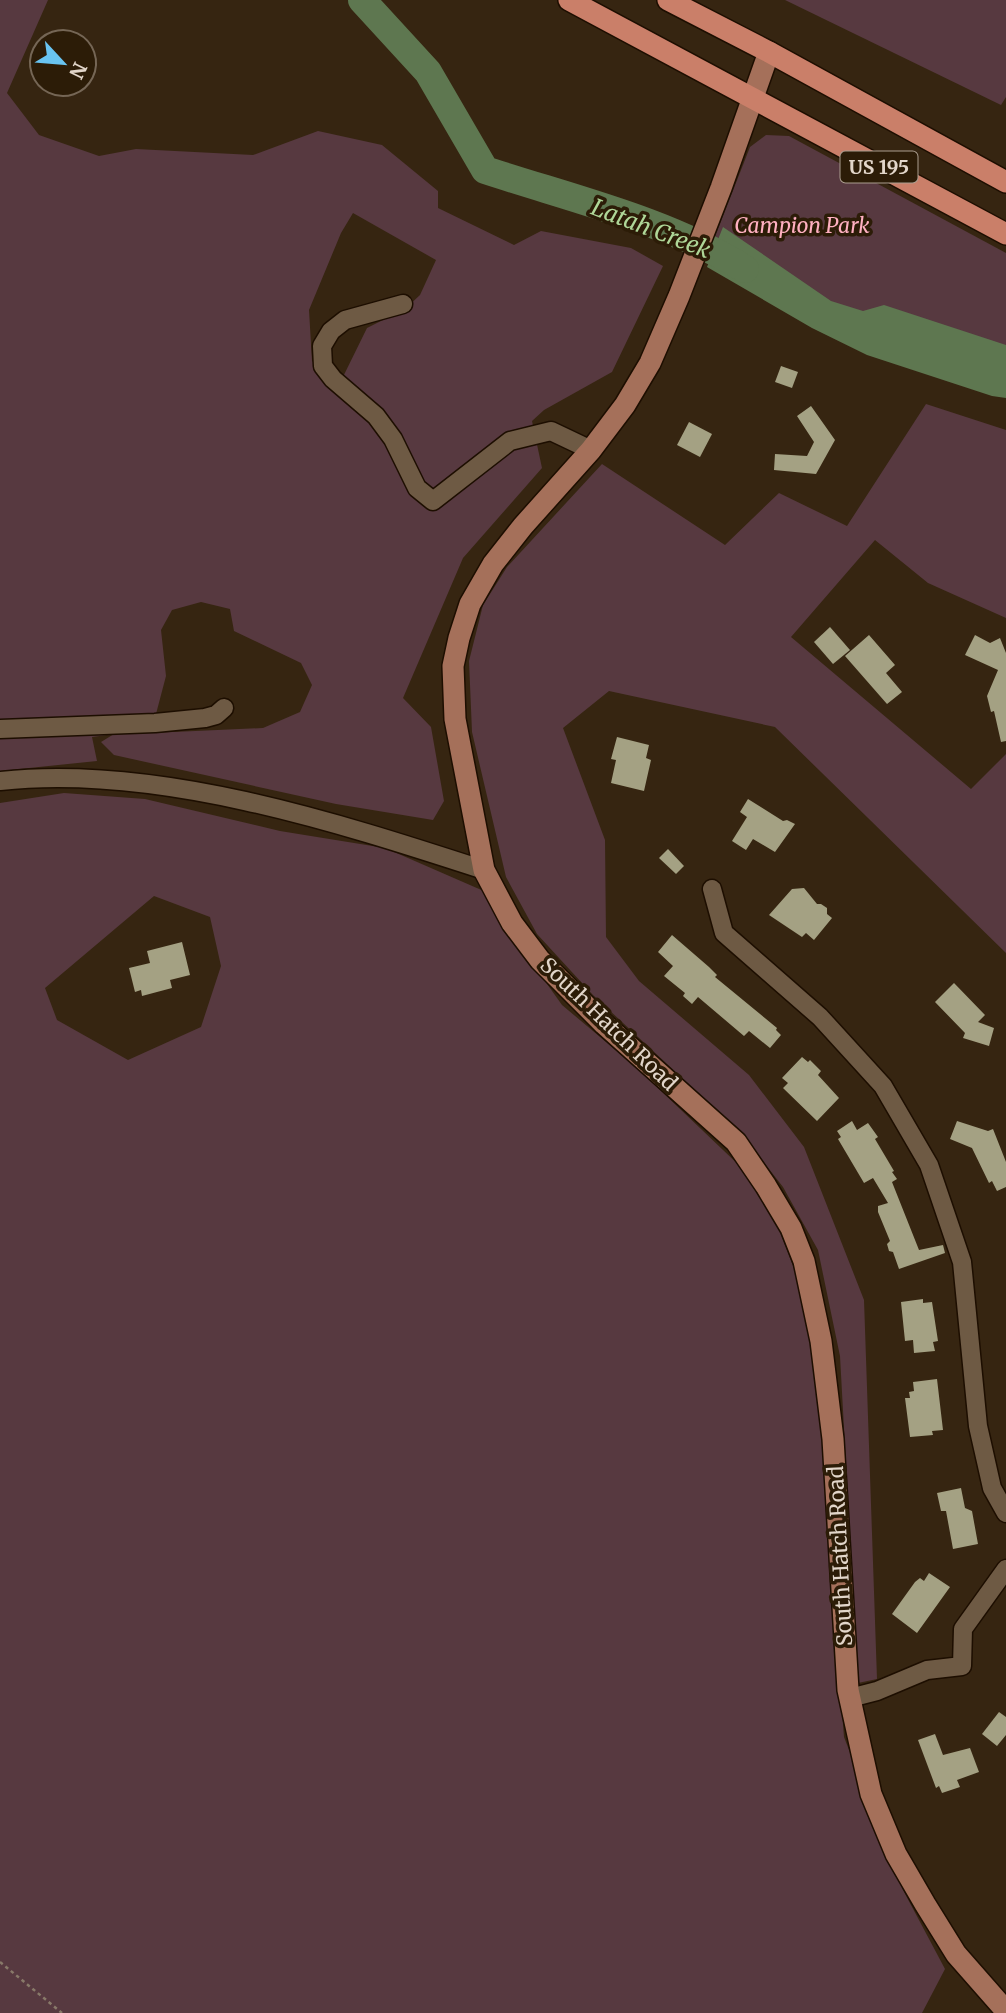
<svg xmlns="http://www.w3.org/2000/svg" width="1006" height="2013" font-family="Merriweather,serif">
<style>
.green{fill:#573940;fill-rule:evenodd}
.water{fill:#5e7750}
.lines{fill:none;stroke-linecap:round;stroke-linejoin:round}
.river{stroke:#5e7750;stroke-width:28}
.building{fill:#a4a183}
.minor-casing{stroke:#1d0e00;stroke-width:21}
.major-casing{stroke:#1d0e00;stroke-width:24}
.highway-casing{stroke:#1d0e00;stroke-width:24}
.path{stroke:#887969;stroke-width:2.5;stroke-dasharray:3.5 3.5;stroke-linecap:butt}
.minor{stroke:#6e5a44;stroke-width:18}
.major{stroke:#a5705a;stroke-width:21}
.highway{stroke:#ca7f69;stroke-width:21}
.labels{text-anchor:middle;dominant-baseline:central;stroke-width:7;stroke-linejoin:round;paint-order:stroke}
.shield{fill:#2c1c07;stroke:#ab9e90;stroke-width:2}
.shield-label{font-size:19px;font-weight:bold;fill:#e2d6ca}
.park-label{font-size:21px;font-style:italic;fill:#ffb0c1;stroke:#2c1c07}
.street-label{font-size:21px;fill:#e2d6ca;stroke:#2c1c07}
.water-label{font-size:23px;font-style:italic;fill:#afd798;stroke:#2c1c07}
</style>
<rect width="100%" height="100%" fill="#362511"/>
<g class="green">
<path d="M0,0H48L7,93L39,135L99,156L136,149L253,155L318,131L382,145L438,191V208L514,245L541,231L631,248L663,266L612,372L544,410L532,421L542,468L463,558L403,698L431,727L444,801L433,820L336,804L114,755L101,742L114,734L92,737L97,761L0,771ZM353,213L436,260L420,295L405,309L367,328L339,385L312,361L309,310L341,233ZM201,602L230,609L234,631L301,663L312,685L300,712L263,728L151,733L166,676L161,630L172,610Z"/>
<path d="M785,0H1006V97L1001,105Z"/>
<path d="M766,135L789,136L1006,253V373L826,319L707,257L750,147Z"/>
<path d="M926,404L1006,430V618L928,583L875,540L791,637L971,789L1006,754V953L775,727L609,691L563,728L605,840L606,937L639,981L749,1075L804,1147L864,1300L877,1679L858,1683L840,1356L818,1250L783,1187L741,1133L593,995L537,934L506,877L472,732L469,661L483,605L507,567L602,464L725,545L779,493L847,526Z"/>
<path d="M64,793L145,799L280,831L385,848L486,892L525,953L562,1005L637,1068L744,1170L778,1227L802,1289L820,1383L828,1531L844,1737L903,1890L945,1969L922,2013H0V803ZM154,896L210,917L221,966L201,1027L128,1060L57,1020L45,988Z"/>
</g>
<path class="water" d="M723,227L831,301L863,311L884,305L1006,345V398L992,396L867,355L812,328L707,267Z"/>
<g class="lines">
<path class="river" d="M362,0L428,72L485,170C573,199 666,220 745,269"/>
</g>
<g class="building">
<path d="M781,366L798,372L792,388L775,382Z"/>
<path d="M811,406L835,440L816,474L774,470L775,454L807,456L814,442L797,416Z"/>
<path d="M689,422L712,434L700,457L677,445Z"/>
<path d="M830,627L850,650L833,664L814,642Z"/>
<path d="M869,635L895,665L886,673L902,692L887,704L845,656Z"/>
<path d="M975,635L990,643L1000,638L1006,653V741L1001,742L994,711L991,712L987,696L998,670L965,655Z"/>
<path d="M617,737L649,745L646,758L651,760L644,791L611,783L616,760L611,759Z"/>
<path d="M748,799L783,821L787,820L795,824L775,852L753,839L746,850L732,841L747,817L740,812Z"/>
<path d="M668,849L684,866L676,874L659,858Z"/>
<path d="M804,888L817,904H821L827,908V914L832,918L814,940L806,933L802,937L769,915L792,889Z"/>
<path d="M672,935L709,967L717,975L715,977L777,1028L776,1030L781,1035L770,1048L749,1031L744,1036L698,997L692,1004L683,996L685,993L664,976L673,966L658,952Z"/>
<path d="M182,942L190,975L170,980L172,988L142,996L141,990L135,992L129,968L150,963L147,951Z"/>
<path d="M954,983L985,1015L978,1022L994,1028L989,1046L963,1038L965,1033L935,1002Z"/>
<path d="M802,1057L808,1062L810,1060L821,1071L818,1075L839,1098L817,1121L783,1088L788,1083L782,1078Z"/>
<path d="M852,1121L857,1130L868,1123L878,1137L875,1139L894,1171L892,1172L897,1179L892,1182L919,1250L943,1245L945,1253L899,1269L893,1252L889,1251L887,1244L890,1241L878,1212V1206L888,1203L873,1178L864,1183L838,1139L841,1137L837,1131Z"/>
<path d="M957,1121L988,1131L993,1129L1006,1162V1187L997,1191L992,1181L989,1183L972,1148L950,1139Z"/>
<path d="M923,1299V1303L932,1302L938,1341L933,1342L935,1351L914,1353L913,1340L905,1341L901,1302Z"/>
<path d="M937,1379L943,1430L932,1431L933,1435L910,1437L905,1398H910L909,1392L914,1391L913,1382Z"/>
<path d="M961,1488L965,1508L972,1511L978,1544L953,1549L946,1511H941L937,1493Z"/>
<path d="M929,1573L950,1587L917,1633L892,1614L915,1582L920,1578L924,1581Z"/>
<path d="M999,1712L1006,1717V1735L997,1746L982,1734Z"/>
<path d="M935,1734L943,1755L970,1748L979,1772L957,1780L960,1787L942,1793L939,1786L936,1788L918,1740Z"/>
</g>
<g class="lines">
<defs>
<g id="minor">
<path d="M403,304L345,320L331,331L322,346L323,366L333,379L376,416L393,439L417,488L433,501L510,441L551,431L591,450"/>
<path d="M0,729L155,723L205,718L216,715L224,708"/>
<path d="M0,781C157,764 336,822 484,870"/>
<path d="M712,889L724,933L820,1017L883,1086L929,1165L962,1262L978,1426L992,1488L1006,1513"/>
<path d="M850,1698L877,1691L927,1670L962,1666L963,1629L1006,1569"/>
</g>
<path id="major" d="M769,52L721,188L679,296L650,363L625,405L591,450L523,526L493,564L470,604L459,638L453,666L455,719L484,870L512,923L540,960L604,1024L736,1142L766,1186L791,1228L804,1261L821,1341L833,1439L848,1690L871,1794L896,1854L925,1904L956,1954L1006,2011"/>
<g id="highway">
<path d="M569,0L1006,234"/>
<path d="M668,0L769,52L1006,182"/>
</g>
</defs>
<use href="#minor" class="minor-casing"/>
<use href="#major" class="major-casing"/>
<use href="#highway" class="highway-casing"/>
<path class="path" d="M0,1962L62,2013"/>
<use href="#minor" class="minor"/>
<use href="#major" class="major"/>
<use href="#highway" class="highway"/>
</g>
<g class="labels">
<rect class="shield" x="840.5" y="151.5" width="77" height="31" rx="5"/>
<g class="shield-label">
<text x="879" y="167">US 195</text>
</g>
<g class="park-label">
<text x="802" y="225">Campion Park</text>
</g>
<g class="street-label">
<text transform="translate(609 1024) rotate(44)">South Hatch Road</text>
<text transform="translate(840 1556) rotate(-93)">South Hatch Road</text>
</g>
<g class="water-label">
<text transform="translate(651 228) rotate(21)">Latah Creek</text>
</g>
</g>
<g transform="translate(63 63) rotate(116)"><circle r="33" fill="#2c1c07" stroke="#756655" stroke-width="2"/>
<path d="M0-5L12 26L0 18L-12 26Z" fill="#69c4f1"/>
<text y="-10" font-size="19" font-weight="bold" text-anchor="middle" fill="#e2d6ca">N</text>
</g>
</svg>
